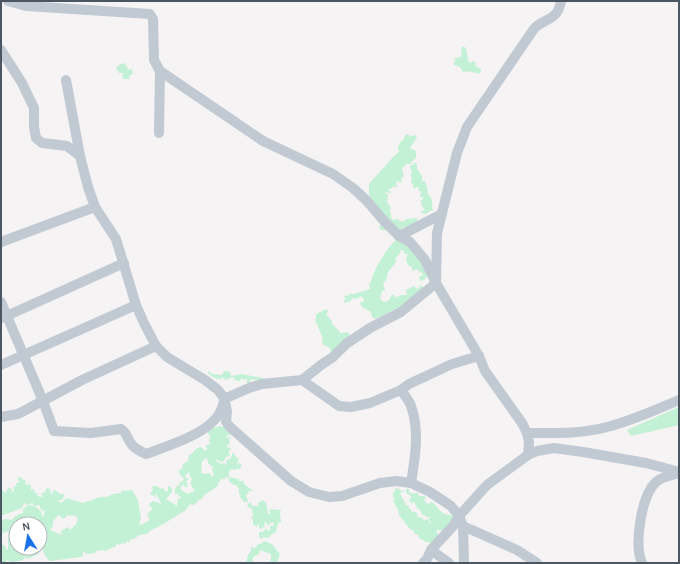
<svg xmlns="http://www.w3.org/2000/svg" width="680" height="564" font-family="Karla,sans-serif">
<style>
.green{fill:#c3f1d5;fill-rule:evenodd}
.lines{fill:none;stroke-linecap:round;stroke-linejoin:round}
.minor{stroke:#c1cad2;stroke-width:10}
</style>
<rect width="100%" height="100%" fill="#f5f3f3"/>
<g class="green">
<path d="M462,46L466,48L468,60L470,63L473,61L476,63L475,66L481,69V71L479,74C473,72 469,71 463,72L460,67L454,65V62L456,61L454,59L455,58L461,57Z"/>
<path d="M123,63L125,64L129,70L132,69L133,74L130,75L129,79H124L122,77L123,73H119L116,68L119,65Z"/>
<path d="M406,134L412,136L415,135L417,137L410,148L416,151V158L411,162L412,164H407L402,168L404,177L401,178L402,183L396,181L397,187H393L391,189H388V190L391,192V193L384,192L388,195L387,202L391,208L390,211L392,220L397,219L402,222L407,219L417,218V222L410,226L402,227L403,229C396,231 388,231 381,230L379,228L382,222L383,212L387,213L378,210L371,199L369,194V184L393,157L399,152L398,149V146L400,145L399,144L401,141L402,142Z"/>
<path d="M415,163H417V169L422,176V181H425L428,191L427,193C432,197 433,202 432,208L434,211H430L426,214L421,213L420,212L425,210L421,204L422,202L420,201L424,198L419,196L422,192L419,191L418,187L413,188V184L411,183L412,178L410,175L412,173L410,166Z"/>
<path d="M396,240L414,250L428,275L424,280L420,281L419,277L423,275V274L416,269L414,271L412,270V267L408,265L406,259L408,254H405L403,250H400L401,252L397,257L395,258L396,262L388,272L386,281L383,282L385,290L382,291L380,299L384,302L388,301L392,295H394L396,298L401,295H407L406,290L414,286L417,289L419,288L420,285L423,287L425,286L418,293H416L415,296L400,307L376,319L372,317L371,312L361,306L360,302H364V300L362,296L359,297L358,299L352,298L351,301L344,303V301L346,298L343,296L346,295L349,297L348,294H354L370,289L369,283H371C372,271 388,247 396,240Z"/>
<path d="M326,309L328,311L326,316H328L329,318L332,321V324L341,333L346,332L349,333L350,335L333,354L331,352L330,348L322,344V339L323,338L315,320L316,319V314Z"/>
<path d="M208,371L212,374L222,375L224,371L230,372L231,376L241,374L269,379L260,381L252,379L250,380V383H247V379H245L244,380L241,378L240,381H237L235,379H233L234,377H232L226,380L222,377L220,380L219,378L216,379C213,376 211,377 208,373Z"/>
<path d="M679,407V425L631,436L627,430Z"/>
<path d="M220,426L223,427V426L232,435H230L229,436L228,434L226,438L231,437V438L229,439L230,443L227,445L228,448L230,447L231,449L228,452H229L230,456L226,457L224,461L221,462L216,459V461L221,464L224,463L227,465L226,461L231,458L233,452L236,457L239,459L237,463L242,464L240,469H238L237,468L235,470L232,469L229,471V477L239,479V481H244V484L253,491H248L249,493L246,495L248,501L247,502H244L240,497L241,495L239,494V488L237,487V485C232,485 232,483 229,481V478L225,477V479L224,480L222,478L221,480L218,483V486L204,495L202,499L197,501L198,502L193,505L190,504L186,510L165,523L150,531L147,534L139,535L134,539H130V542L127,541L125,544L123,543L119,545L117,543L116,546L105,551L102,550L96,551L95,553L87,554L83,551V556L81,557L50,561C43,555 42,549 42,541L40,540V524H16V548H40V542C43,555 36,555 27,559L26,556L23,560L12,562L7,560L6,562L1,563V541L2,544L6,547V550L8,549V533L10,531L1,533V520L6,519L12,520L15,516H17V515L23,513V509L29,505C35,505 42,510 42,516H44L45,510L42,511L39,505L35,506L32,503L27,505L24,503L22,508L1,516V489L5,493L9,487L12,490V492H14L13,487L16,486V483H19L18,477H21L22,479L26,481L25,484L31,485V490L34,489L35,493L38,494L37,496L42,497L43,495L40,494L45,492L47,488L50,489L51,495L54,490H55L60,494H65L62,500H58L59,502L62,503L66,498L83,503L88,501H91C95,498 103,496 107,497L113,494L121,493V491L132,490L138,500L141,519L139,523L141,525L150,520L147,514L153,509L149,505L150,503L154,501L161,504L157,495L154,494L157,498L150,494L153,490L152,486H157L161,489L163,488L166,492L168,491V486H170L172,489V492L166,499L177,506L178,499L181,498V496L178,497L179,493L178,494H175V489L177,487L176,485L178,486L180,484L179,482H182L184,479L182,476L180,477L181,475L178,471L182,469L183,464L188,461L189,455C194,454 195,447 201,447L205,451L208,449L206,448V445L211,444L209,442L210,436L207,432L210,429ZM207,458L208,463L213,467L212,469L214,475L212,477L210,473L203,474L201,472C204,467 197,462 207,458ZM189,472L190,473L189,476L191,477L192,480L190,483L195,491L187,494L186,492H184L180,488L183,484L185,487H188L186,484H188L186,482L189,479L186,478L185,476ZM59,515L63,519L66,517L67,515L69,516L72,515L77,517L78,519L76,524L70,530L68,527L61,531L62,535L50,530L53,526V521L56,518L57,516Z"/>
<path d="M395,488L399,489L401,491L404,490V491L400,493L406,505L409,506V509H411V511L417,513L418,517L419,518L421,517L424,520V521L426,519L429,521L430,525L431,522L428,519L431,517H426L425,515H422L421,511L416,507L417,505H415V503L413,502L412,504L411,502H410L409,498L411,499V496L406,493V490L408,488L410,493H418L419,496H425L426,498L424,500L428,505L429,503L432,502C441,509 439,515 451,515L454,518L444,530H437L436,532L439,535L438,538L434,539L431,544L428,542H426L419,538L418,535L414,533V531C407,528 404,520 399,515L398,510L393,501L395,500L393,497V492H395Z"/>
<path d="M263,500L266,503L268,514H270V509L280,510L281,511L280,513L281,522L278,523L276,532L272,534L268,538L262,537V540L259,537V532H263L266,528L267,529V531L270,530V526H274L273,522L269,524L268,526L266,522H264L265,525L262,529L259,528V524L257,525V527L253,524V520L251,517L254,515L252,513L253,510L247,506L249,503L251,502L252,506H258V503Z"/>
<path d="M264,541C276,545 272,545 280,554L277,562L268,563L271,561V554L260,550L259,554L253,557V559L252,560L254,563H246L248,555L251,551V547L256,548L258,544H261Z"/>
</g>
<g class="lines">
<g class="minor">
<path d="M8,1L26,6L150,14L153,19L154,60L160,71L263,141L333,174L353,188L367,201L384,221L399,236L410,242L425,260L436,283L479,356L485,371L522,423L527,433L529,442L528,455"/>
<path d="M1,50L22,83L34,108V127L36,138L42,143L67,146L80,156L88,187L95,207L116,239L136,305L144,323L156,346L167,357L205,380L218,390L224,398L227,411L226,422L230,427L291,481L309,492L329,497L342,496L380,483L396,481L411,483L430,492L451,506L459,516L463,526L464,563"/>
<path d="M66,80L80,156"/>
<path d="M159,133L160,71"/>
<path d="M399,236L442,214"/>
<path d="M1,242L95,207"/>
<path d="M1,302L43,401L54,431L91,433L121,429C126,432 127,437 130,442C133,448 140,451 146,454C167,446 212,433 221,410C223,407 223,404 224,401"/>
<path d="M2,318L124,263"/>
<path d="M1,365L136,305"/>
<path d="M302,380L321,365L333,357L346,344L370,328L401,312L436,283L437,233L457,153L467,127L527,39C530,35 533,29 537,26C549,17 558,19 561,1"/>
<path d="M401,390C404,395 409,400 411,406C420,431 415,458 411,483"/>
<path d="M224,399L249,388L262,384L302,380L339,406L351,407L370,403L401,390L409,384L452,364L479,356"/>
<path d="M1,417L18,414L82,380L156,346"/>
<path d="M527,433C553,433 582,434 607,427C632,421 655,410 679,400"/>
<path d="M463,526L517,550L537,563"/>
<path d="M431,550L449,563"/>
<path d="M423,563L427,559L431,550L454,525L459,516L487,485L528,455L537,451L554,448L583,452L646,463L679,472"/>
<path d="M642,563C634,545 641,496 656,482C661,477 672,475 679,473"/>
</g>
</g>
<rect width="680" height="564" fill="none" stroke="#4a5661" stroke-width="4"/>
<g transform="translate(28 536) rotate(349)"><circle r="19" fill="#ffffff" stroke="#b7bbc0"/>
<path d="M0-3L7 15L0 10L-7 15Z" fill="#1a73e8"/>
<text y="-6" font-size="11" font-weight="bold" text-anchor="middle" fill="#4a5661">N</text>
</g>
</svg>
